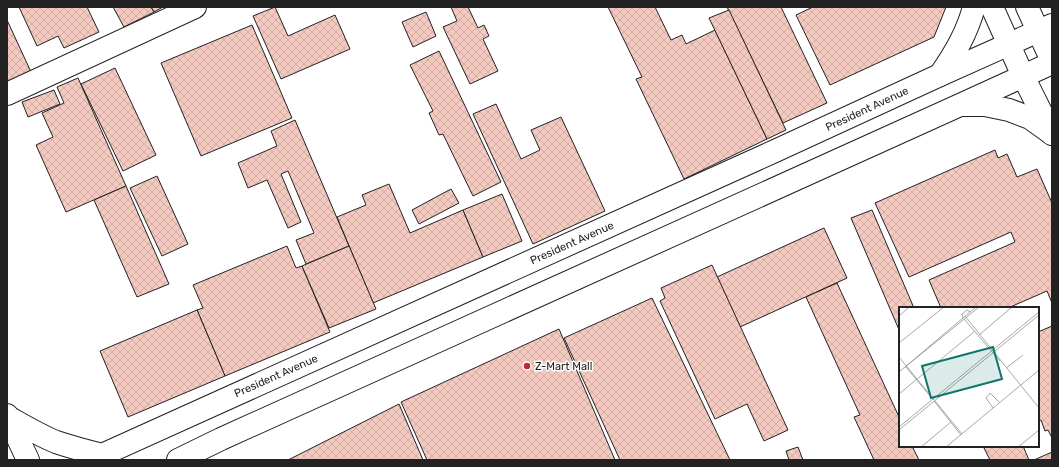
<svg xmlns="http://www.w3.org/2000/svg" width="1059" height="467" font-family="Rubik,sans-serif">
<style>
.building{fill:url(#building-cross-hatch);stroke:#222}
.lines{fill:none;stroke-linecap:round;stroke-linejoin:round}
.minor-casing{stroke:#222;stroke-width:24}
.major-casing{stroke:#222;stroke-width:24}
.minor{stroke:#fff;stroke-width:22}
.major{stroke:#fff;stroke-width:22}
.poi-dot{fill:#c62828;stroke:#fff;stroke-width:1.5}
.labels{text-anchor:middle;dominant-baseline:central;stroke-width:3;stroke-linejoin:round;paint-order:stroke}
.street-label{font-size:11px;fill:#222;stroke:#fff}
.poi-label{font-size:11px;fill:#222;stroke:#fff;text-anchor:start}
.inset-road{fill:none;stroke:#a7a7a7;stroke-width:1}
.view{fill:#0f766e;fill-opacity:0.15;stroke:#0f766e;stroke-width:2}
.inset-edge{fill:none;stroke:#222;stroke-width:2}
</style>
<defs>
<pattern id="building-cross-hatch" width="8" height="8" patternUnits="userSpaceOnUse"><rect width="8" height="8" fill="#f3c9c0"/><path d="M0 0l8 8M0 8l8-8" fill="none" stroke="#d0aca5"/></pattern>
</defs>
<rect width="100%" height="100%" fill="#fff"/>
<g class="building">
<path d="M19,7H87L99,32L64,48L58,36L37,46Z"/>
<path d="M113,7H151L154,12L124,27Z"/>
<path d="M151,7H163L154,12Z"/>
<path d="M275,7L288,36L335,15L350,49L281,79L253,16Z"/>
<path d="M451,7H468L478,28L484,25L489,36L483,39L498,71L470,84L443,27L457,21Z"/>
<path d="M608,7H655L671,40L682,35L686,44L715,30L767,139L684,179L636,79L642,77Z"/>
<path d="M727,7H781L827,103L783,123Z"/>
<path d="M813,7H946L934,37L830,85L796,15Z"/>
<path d="M729,10L786,130L767,139L709,18Z"/>
<path d="M426,12L436,36L413,47L402,22Z"/>
<path d="M7,20L31,72L7,83Z"/>
<path d="M252,25L292,118L201,156L161,63Z"/>
<path d="M439,51L501,182L473,196L443,134L439,135L429,113L433,111L410,65Z"/>
<path d="M115,68L156,155L123,171L81,84Z"/>
<path d="M78,78L126,186L66,212L36,145L53,137L42,113L64,103L57,87Z"/>
<path d="M54,90L60,104L28,117L22,102Z"/>
<path d="M496,104L521,159L540,150L531,130L561,117L605,211L533,244L473,114Z"/>
<path d="M295,120L349,246L306,264L296,240L314,233L288,171L281,174L301,222L288,228L267,180L248,188L238,163L277,146L271,131Z"/>
<path d="M995,150L998,158L1007,154L1017,177L1037,169L1052,203V303L1047,291L1008,308H941L929,280L1015,242L1011,232L909,277L875,203Z"/>
<path d="M157,176L188,244L162,256L130,188Z"/>
<path d="M389,184L410,233L463,210L483,257L373,303L337,217L366,205L362,195Z"/>
<path d="M126,186L169,284L137,297L94,200Z"/>
<path d="M451,189L459,203L419,224L412,210Z"/>
<path d="M502,194L522,241L483,257L463,210Z"/>
<path d="M872,210L914,308H900V332L851,218Z"/>
<path d="M824,228L847,278L740,327L717,277Z"/>
<path d="M287,246L296,268L302,266L330,332L225,376L197,310L203,308L193,285Z"/>
<path d="M349,246L376,309L329,328L302,266Z"/>
<path d="M712,265L788,430L764,441L747,404L715,419L660,301L665,298L661,288Z"/>
<path d="M837,283L900,419V446H912L919,460H874L854,417L860,415L806,297Z"/>
<path d="M652,298L730,460H620L564,338Z"/>
<path d="M197,310L225,376L128,417L100,351Z"/>
<path d="M1052,326V438L1048,430L1045,431L1041,420L1038,421V332Z"/>
<path d="M559,329L615,460H427L401,402Z"/>
<path d="M399,404L423,460H288Z"/>
<path d="M983,446H1023L1029,460H990Z"/>
<path d="M798,447L803,460H789L786,451Z"/>
<path d="M1052,452V460H1034Z"/>
</g>
<g class="lines">
<defs>
<g id="minor">
<path d="M992,7L1023,76L1052,134"/>
<path d="M1027,7L1052,61"/>
<path d="M7,94L195,7"/>
<path d="M7,415L28,460"/>
</g>
<g id="major">
<path d="M940,75C955,53 967,33 974,7"/>
<path d="M963,105H985L1009,110L1030,118L1051,133"/>
<path d="M8,417C24,426 39,435 56,442C71,447 86,451 102,455"/>
<path d="M91,460L775,151L940,75L1052,25"/>
<path d="M178,460L221,439L960,105L1052,63"/>
</g>
</defs>
<use href="#minor" class="minor-casing"/>
<use href="#major" class="major-casing"/>
<use href="#minor" class="minor"/>
<use href="#major" class="major"/>
</g>
<circle class="poi-dot" cx="527" cy="366" r="4"/>
<g class="labels">
<g class="street-label">
<text transform="translate(867 109) rotate(-25)">President Avenue</text>
<text transform="translate(572 243) rotate(-24)">President Avenue</text>
<text transform="translate(276 376) rotate(-24)">President Avenue</text>
</g>
<g class="poi-label">
<text x="535" y="366">Z-Mart Mall</text>
</g>
</g>
<g transform="translate(899 307)">
<rect width="140" height="140" fill="#fff"/>
<path class="inset-road" d="M0,9L10,0M66,9L140,101M64,11L63,7L68,3L71,5M65,12L101,54M80,28L113,0M0,36L45,0M0,50L63,127M7,60L31,89M5,61L80,0M107,61L124,48M0,65L77,0M0,87L76,24M35,94L62,128M94,101L87,91L91,86L101,96M0,120L140,5M0,123L140,8M22,140L52,115M47,140L140,63M119,140L140,123"/>
<path class="view" d="M94,40L103,72L32,91L23,59Z"/>
<rect width="140" height="140" class="inset-edge"/>
</g>
<rect width="1059" height="467" fill="none" stroke="#222222" stroke-width="16"/>
</svg>
